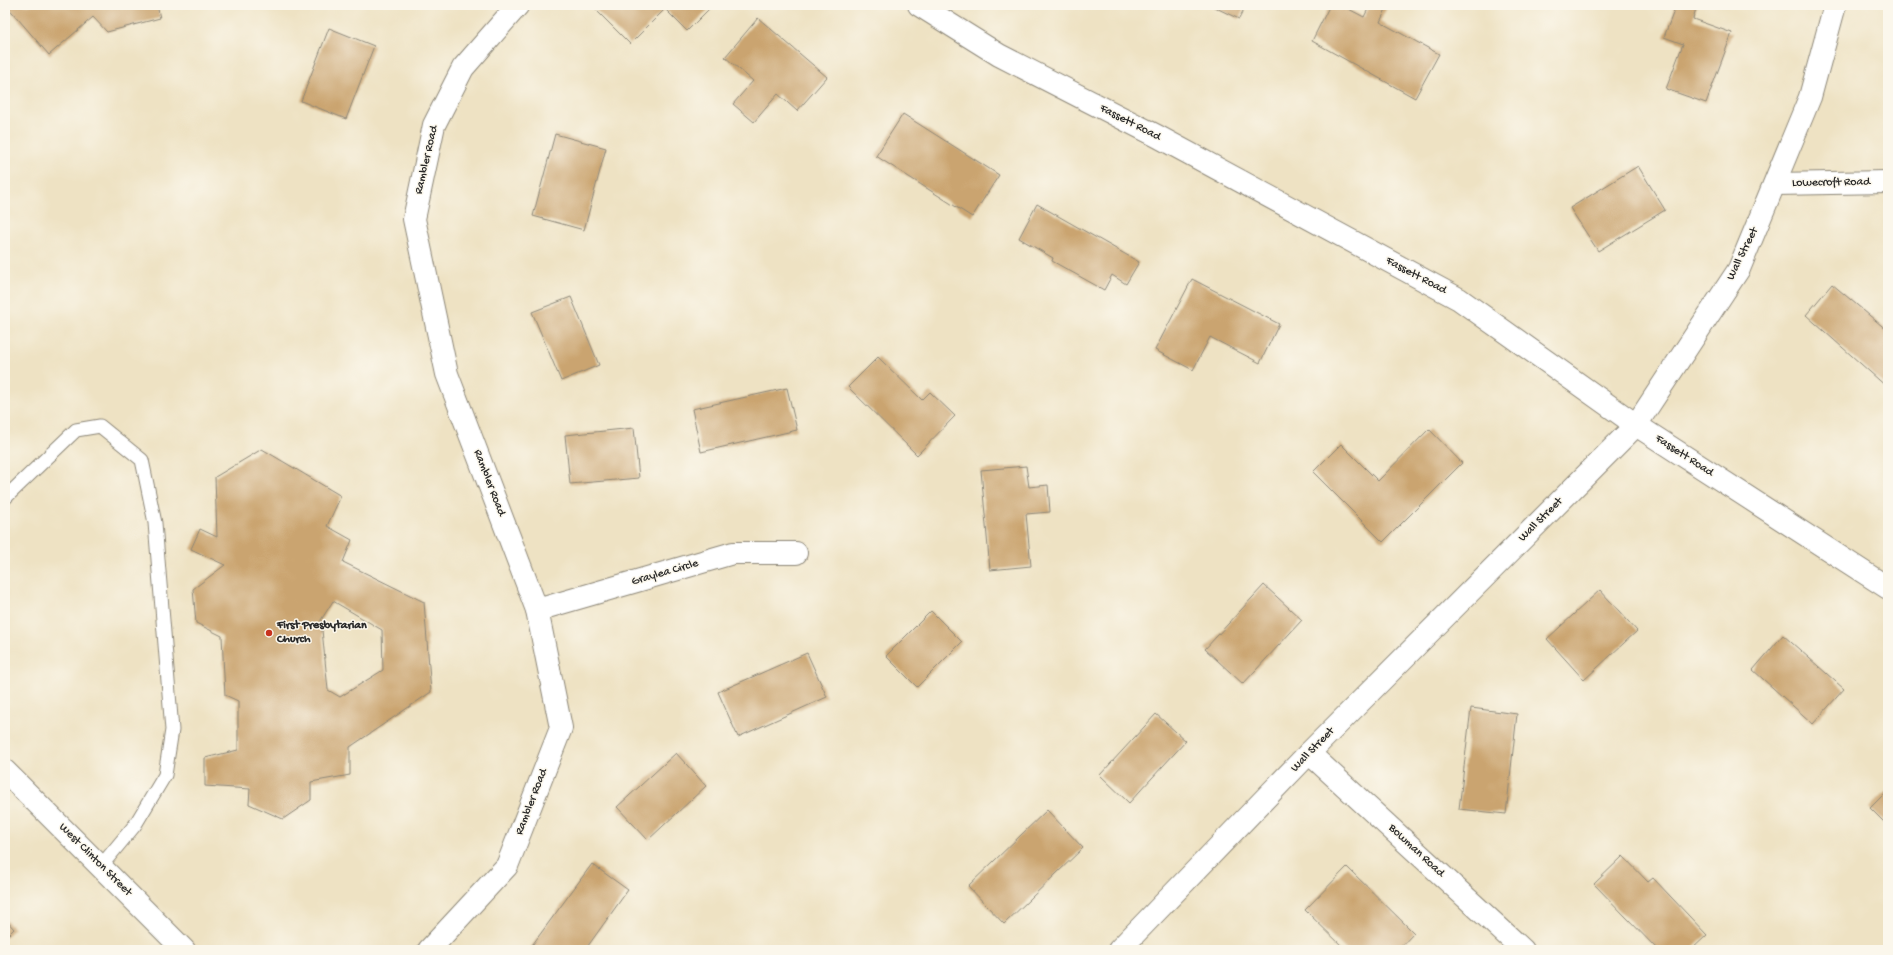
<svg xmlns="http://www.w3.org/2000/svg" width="1893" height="955" font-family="'Gochi Hand',sans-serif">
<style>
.building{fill:#caa470;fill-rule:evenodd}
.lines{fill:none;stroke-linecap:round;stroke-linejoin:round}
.service-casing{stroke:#8c8677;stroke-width:15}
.minor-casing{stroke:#8c8677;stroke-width:24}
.service{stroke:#fff;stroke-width:13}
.minor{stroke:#fff;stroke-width:22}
.poi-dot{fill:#c8321e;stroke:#fbf7ec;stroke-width:1.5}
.labels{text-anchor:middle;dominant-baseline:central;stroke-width:3;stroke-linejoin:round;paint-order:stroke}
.street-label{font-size:12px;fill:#2b2b2b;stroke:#fbf7ec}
.poi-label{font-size:12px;font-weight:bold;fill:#2b2b2b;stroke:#fbf7ec;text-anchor:start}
</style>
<rect width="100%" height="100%" fill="#fbf7ec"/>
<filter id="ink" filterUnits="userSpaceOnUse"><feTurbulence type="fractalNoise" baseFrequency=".025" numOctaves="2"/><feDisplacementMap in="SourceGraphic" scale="8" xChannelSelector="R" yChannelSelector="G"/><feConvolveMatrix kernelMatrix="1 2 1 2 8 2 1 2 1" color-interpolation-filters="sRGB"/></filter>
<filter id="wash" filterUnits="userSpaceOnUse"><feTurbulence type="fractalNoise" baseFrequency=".012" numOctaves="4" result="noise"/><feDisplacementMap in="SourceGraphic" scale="16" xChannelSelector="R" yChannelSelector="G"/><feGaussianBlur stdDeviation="0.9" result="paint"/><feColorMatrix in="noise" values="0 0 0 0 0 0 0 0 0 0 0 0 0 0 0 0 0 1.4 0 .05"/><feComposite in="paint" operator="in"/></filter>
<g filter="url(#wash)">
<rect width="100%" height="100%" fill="#eee2c3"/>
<g id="blocks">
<g class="building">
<path d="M6,5H157L160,18L107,32L93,17L49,55Z"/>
<path d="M601,5H713L687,31L665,9L630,44L596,10Z"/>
<path d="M1210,5H1246L1239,19Z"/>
<path d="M1330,5H1341L1364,17L1370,5H1388L1380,22L1439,54L1415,98L1312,41Z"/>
<path d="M1667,5H1697L1693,19L1732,33L1706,103L1666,89L1683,44L1664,37L1675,8Z"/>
<path d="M758,18L827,77L797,111L778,94L754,122L733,104L753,81L725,57Z"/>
<path d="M329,28L374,46L346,119L301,101Z"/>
<path d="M903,114L999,175L972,217L876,156Z"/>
<path d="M555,134L606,148L584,230L533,216Z"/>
<path d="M1638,166L1665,210L1598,251L1570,208Z"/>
<path d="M1037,204L1139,262L1126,284L1112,275L1104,290L1052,261L1053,258L1019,238Z"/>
<path d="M1192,279L1279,324L1260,363L1210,337L1193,370L1155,350Z"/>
<path d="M1832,284L1888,331V388L1806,315Z"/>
<path d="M571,297L599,365L561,381L532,312Z"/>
<path d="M878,357L922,400L930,392L955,416L917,455L848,387Z"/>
<path d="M787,388L797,430L701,452L692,409Z"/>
<path d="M634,428L639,478L570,484L565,435Z"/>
<path d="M1429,429L1462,463L1383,542L1313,472L1341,444L1378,481Z"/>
<path d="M262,449L341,496L327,526L352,540L343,562L424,602L431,692L350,747V775L311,782V800L283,819L249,804L250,789L205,786V758L238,750V701L225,695L222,636L196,623L193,589L225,565L191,549L200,529L217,537L215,477ZM333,601L382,630L383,670L340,697L328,690L321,620Z"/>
<path d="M1026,466L1029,487L1048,485L1050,512L1026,514L1031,566L990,570L981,470Z"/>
<path d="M1264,585L1302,620L1243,684L1205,649Z"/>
<path d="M1600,590L1637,631L1584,680L1547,639Z"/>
<path d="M931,611L962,642L917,687L886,656Z"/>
<path d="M1783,635L1844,689L1813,724L1753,670Z"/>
<path d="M807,653L827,697L738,737L718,692Z"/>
<path d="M1471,708L1517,714L1506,814L1459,809Z"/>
<path d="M1156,714L1186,741L1129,803L1100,775Z"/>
<path d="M676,753L706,786L648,840L617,807Z"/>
<path d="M1888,790V826L1870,808Z"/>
<path d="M1047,810L1083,848L1004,924L968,886Z"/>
<path d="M1623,856L1648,882L1653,878L1707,935L1691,950H1658L1594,884Z"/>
<path d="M592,864L628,890L585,950H533L530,948Z"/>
<path d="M1347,867L1414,933L1398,950H1346L1305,910Z"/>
<path d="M5,919L14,929L5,938Z"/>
</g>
</g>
</g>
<g filter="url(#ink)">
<use href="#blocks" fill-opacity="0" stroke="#8c8677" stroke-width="1"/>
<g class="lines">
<defs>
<path id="service" d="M5,498L76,430L100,426L142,460L155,523L172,730L165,775L135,825L101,866"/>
<g id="minor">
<path d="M919,5L999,55L1157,136L1459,299L1636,425L1888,588"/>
<path d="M1775,184L1888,182"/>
<path d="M537,610L733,553H796"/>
<path d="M1309,753L1523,950"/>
<path d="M5,771L184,950"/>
<path d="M429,950L507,866L561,728L537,610L447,374L414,219L434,125L463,68L518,5"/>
<path d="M1119,950L1309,753L1636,425L1739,269L1810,97L1835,5"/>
</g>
</defs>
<use href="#service" class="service-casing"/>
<use href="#minor" class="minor-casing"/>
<use href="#service" class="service"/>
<use href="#minor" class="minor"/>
</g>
</g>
<circle class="poi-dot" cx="269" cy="633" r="4"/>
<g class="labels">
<g class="street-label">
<text transform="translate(1130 123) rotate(27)">Fassett Road</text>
<text transform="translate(427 160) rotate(-77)">Rambler Road</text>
<text transform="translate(1831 183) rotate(-1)">Lowecroft Road</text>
<text transform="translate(1743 254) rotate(-64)">Wall Street</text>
<text transform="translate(1416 276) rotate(28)">Fassett Road</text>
<text transform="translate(1684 456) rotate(33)">Fassett Road</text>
<text transform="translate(489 483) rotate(69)">Rambler Road</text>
<text transform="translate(1541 520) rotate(-45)">Wall Street</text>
<text transform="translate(665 573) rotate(-16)">Graylea Circle</text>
<text transform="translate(1313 750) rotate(-46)">Wall Street</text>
<text transform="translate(532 802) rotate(-69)">Rambler Road</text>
<text transform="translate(1416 851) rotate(43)">Bowman Road</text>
<text transform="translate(95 860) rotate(45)">West Clinton Street</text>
</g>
<g class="poi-label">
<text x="277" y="626">First Presbytarian<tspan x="277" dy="14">Church</tspan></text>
</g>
</g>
<rect width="1893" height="955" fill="none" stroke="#fbf7ec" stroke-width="20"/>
</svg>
